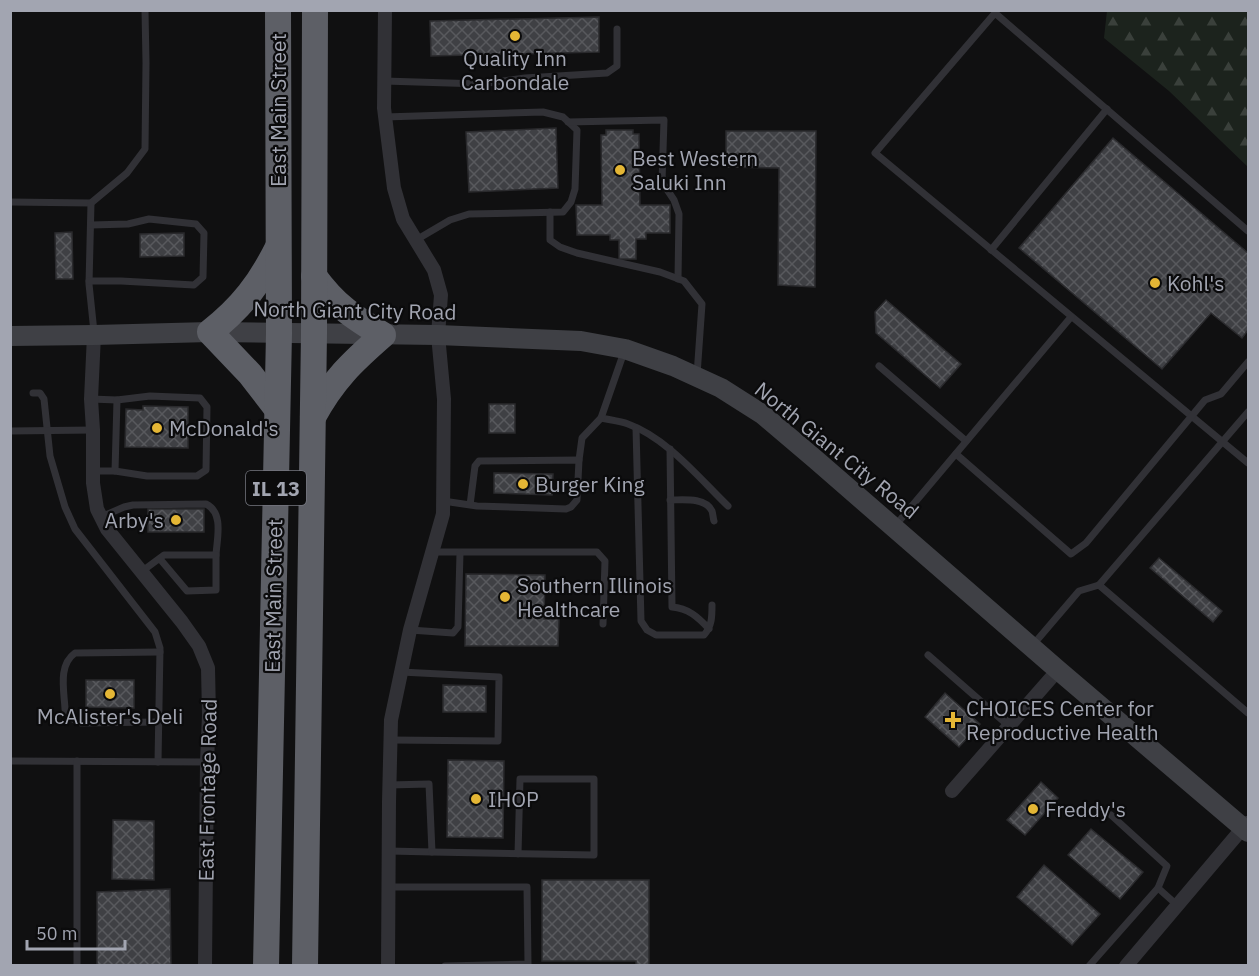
<svg xmlns="http://www.w3.org/2000/svg" width="1259" height="976" font-family="'IBM Plex Sans',sans-serif">
<style>
.forest{fill:url(#forest-firs)}
.building{fill:url(#building-cross-hatch);stroke:#2a2a2d;stroke-width:1.5}
.lines{fill:none;stroke-linecap:round;stroke-linejoin:round}
.lane{stroke:#313136;stroke-width:7}
.street{stroke:#313136;stroke-width:14}
.secondary{stroke:#3f4045;stroke-width:20}
.highway{stroke:#5d5f66;stroke-width:26}
.poi-dot{fill:#e4b635;stroke:#0b0b0c;stroke-width:2}
.labels{text-anchor:middle;dominant-baseline:central;stroke-width:4.5;stroke-linejoin:round;paint-order:stroke}
.shield{fill:#0b0b0c;stroke:#757780;stroke-width:1.5}
.shield-label{font-size:20px;font-weight:bold;fill:#a2a5b1}
.poi-label{font-size:21px;fill:#a2a5b1;stroke:#0b0b0c;text-anchor:start}
.street-label{font-size:21px;fill:#a2a5b1;stroke:#0b0b0c}
</style>
<defs>
<pattern id="forest-firs" width="22" height="20" patternUnits="userSpaceOnUse" patternTransform="scale(1.5)"><rect width="22" height="20" fill="#1c231d"/><path d="M5 1l3.5 6h-7zM16 11l3.5 6h-7z" fill="#3a403b"/></pattern>
<pattern id="building-cross-hatch" width="8" height="8" patternUnits="userSpaceOnUse" patternTransform="scale(1.5)"><rect width="8" height="8" fill="#3f4044"/><path d="M0 0l8 8M0 8l8-8" fill="none" stroke="#58595d"/></pattern>
</defs>
<rect width="100%" height="100%" fill="#101011"/>
<path class="forest" d="M1107,11H1248V167L1169,91L1104,38Z"/>
<g class="building">
<path d="M599,17V52L431,56L430,21Z"/>
<path d="M556,128L558,188L469,192L466,132Z"/>
<path d="M606,130H633V134H639L640,205H670V233H646V239H636V259H619V240H610V235H577L576,205H602L601,135H606Z"/>
<path d="M726,131H816L815,287L778,285L779,168L726,167Z"/>
<path d="M1113,138L1248,253V330L1242,338L1211,313L1162,369L1019,248Z"/>
<path d="M72,232L73,279H56L55,233Z"/>
<path d="M184,233V256L140,257V234Z"/>
<path d="M886,300L961,364L940,388L876,333L875,312Z"/>
<rect x="489" y="404" width="26" height="29"/>
<path d="M143,406L188,407V448L125,447L126,409L143,410Z"/>
<path d="M494,473L553,474L552,495L494,493Z"/>
<rect x="148" y="509" width="56" height="23"/>
<path d="M1159,558L1222,611L1213,622L1150,568Z"/>
<path d="M466,574L545,575L544,619H559L558,646H465Z"/>
<path d="M86,680H134V708L86,707Z"/>
<path d="M443,685L486,686V712H443Z"/>
<path d="M945,693L980,724L959,747L925,717Z"/>
<path d="M448,760L504,761L503,838L447,837Z"/>
<path d="M1041,782L1058,798L1025,835L1007,820Z"/>
<path d="M113,820L154,821V880L112,879Z"/>
<path d="M1091,829L1143,872L1120,899L1068,855Z"/>
<path d="M1044,865L1100,914L1072,945L1017,897Z"/>
<path d="M542,880H649V966H636V961H542Z"/>
<path d="M170,889L171,966H97V892Z"/>
</g>
<g class="lines">
<g class="lane">
<path d="M384,81L481,84L525,78L607,73L617,66V29"/>
<path d="M385,117L543,112L563,117L577,130L575,189L571,202L563,212L469,214L450,220L416,240"/>
<path d="M568,122L664,120L662,182L674,200L679,214L678,279"/>
<path d="M10,202L91,203L127,173L145,149L146,63L145,10"/>
<path d="M91,203L89,284L94,332"/>
<path d="M550,212V240L560,247L577,253L660,272L684,281L702,304L697,375"/>
<path d="M1248,231L995,13L875,153L1248,463"/>
<path d="M991,250L1107,109"/>
<path d="M89,281H121L194,285L203,277L204,233L196,224L149,219L128,224L91,225"/>
<path d="M879,366L966,441"/>
<path d="M33,393H40L44,399L50,456L65,507L75,529L155,632L160,648L158,762"/>
<path d="M91,399L117,400L150,396L200,398L207,407L206,470L197,476H147L115,471"/>
<path d="M1248,412L1099,585L1248,713"/>
<path d="M601,418C610,420 620,421 628,424C667,438 699,478 728,506"/>
<path d="M636,428L641,621L647,630L656,635H704C712,626 712,617 712,605"/>
<path d="M10,431L93,430"/>
<path d="M670,449L672,607C688,608 698,617 709,629"/>
<path d="M956,454L1071,554L1086,543L1205,400L1221,394L1248,362"/>
<path d="M579,460L582,438L601,418L624,352"/>
<path d="M92,471H115L117,400"/>
<path d="M670,500C683,500 705,497 712,511C713,514 713,518 714,521"/>
<path d="M443,501L477,506L566,509L571,507L577,500L579,460L479,461L475,466L470,505"/>
<path d="M101,517L124,507L133,505L206,504C224,513 217,538 216,555"/>
<path d="M895,526L1071,317"/>
<path d="M432,552H597L605,561L603,624"/>
<path d="M141,572L164,555H216V590L187,591L160,559"/>
<path d="M410,630L453,633L458,627L460,553"/>
<path d="M1032,646L1079,591L1099,585"/>
<path d="M928,655L1009,726"/>
<path d="M158,722L81,723C73,720 68,717 65,709C64,690 58,665 75,653L160,652"/>
<path d="M391,740L498,741L499,677L401,672"/>
<path d="M10,761L207,762"/>
<path d="M1111,815L1167,866L1158,888L1177,905"/>
<path d="M389,851L432,852L429,784L389,785"/>
<path d="M432,852C486,853 540,854 594,855V779H520L518,854"/>
<path d="M388,887H527L528,964L445,966"/>
<path d="M77,966V761"/>
<path d="M1089,966L1158,888"/>
</g>
<g class="street">
<path d="M385,10L384,108L394,188L403,219L434,270L441,295L438,335L444,399L443,514L410,630L391,720L389,802L388,966"/>
<path d="M94,335L91,399L93,430V483L97,509L107,529L182,622L199,646L208,668L209,715L207,762L205,966"/>
<path d="M952,791L1058,670"/>
<path d="M1126,966L1247,823"/>
</g>
<path class="secondary" d="M10,336L94,335L210,332L438,335L581,341L625,349L673,366L721,388L762,414L815,459L1058,670L1248,832"/>
<g class="highway">
<path d="M277,409L250,374L210,332C242,307 260,283 278,247"/>
<path d="M313,417C333,380 352,362 383,335C353,317 335,305 314,276"/>
<path d="M266,966L279,333L278,10"/>
<path d="M305,966L314,333L315,10"/>
</g>
</g>
<g class="poi-dot">
<circle cx="515" cy="36" r="6"/>
<circle cx="620" cy="170" r="6"/>
<circle cx="1155" cy="283" r="6"/>
<circle cx="157" cy="428" r="6"/>
<circle cx="523" cy="484" r="6"/>
<circle cx="176" cy="520" r="6"/>
<circle cx="505" cy="597" r="6"/>
<circle cx="110" cy="694" r="6"/>
<path d="M950 711h6v6h6v6h-6v6h-6v-6h-6v-6h6z"/>
<circle cx="476" cy="799" r="6"/>
<circle cx="1033" cy="809" r="6"/>
</g>
<g class="labels">
<rect class="shield" x="246" y="471" width="60" height="34" rx="4.5"/>
<g class="shield-label">
<text x="276" y="488">IL 13</text>
</g>
<g class="poi-label">
<text x="515" y="58" text-anchor="middle">Quality Inn<tspan x="515" dy="24">Carbondale</tspan></text>
<text x="632" y="158">Best Western<tspan x="632" dy="24">Saluki Inn</tspan></text>
<text x="1167" y="283">Kohl's</text>
<text x="169" y="428">McDonald's</text>
<text x="535" y="484">Burger King</text>
<text x="164" y="520" text-anchor="end">Arby's</text>
<text x="517" y="585">Southern Illinois<tspan x="517" dy="24">Healthcare</tspan></text>
<text x="966" y="708">CHOICES Center for<tspan x="966" dy="24">Reproductive Health</tspan></text>
<text x="110" y="716" text-anchor="middle">McAlister's Deli</text>
<text x="488" y="799">IHOP</text>
<text x="1045" y="809">Freddy's</text>
</g>
<g class="street-label">
<text transform="translate(278 110) rotate(-90)">East Main Street</text>
<text transform="translate(355 310) rotate(1)">North Giant City Road</text>
<text transform="translate(837 450) rotate(39)">North Giant City Road</text>
<text transform="translate(273 596) rotate(-89)">East Main Street</text>
<text transform="translate(207 790) rotate(-89)">East Frontage Road</text>
</g>
</g>
<rect width="1259" height="976" fill="none" stroke="#a2a5b1" stroke-width="24"/>
<path d="M27 940v9h98v-9" fill="none" stroke="#a2a5b1" stroke-width="3"/>
<text x="36" y="940" font-size="18" fill="#a2a5b1" stroke="#0b0b0c" stroke-width="4.5" paint-order="stroke">50 m</text>
</svg>
